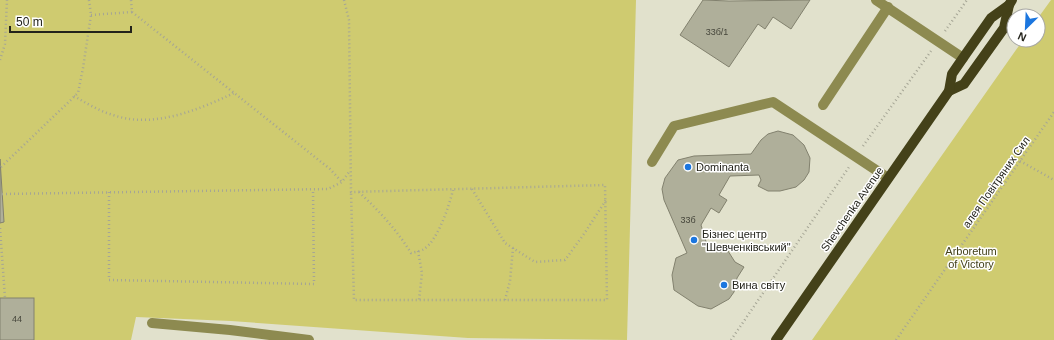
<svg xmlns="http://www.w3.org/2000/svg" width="1054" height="340" font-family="Helvetica,sans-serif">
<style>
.green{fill:#cfcb70}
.building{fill:#afaf9a;stroke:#82816e}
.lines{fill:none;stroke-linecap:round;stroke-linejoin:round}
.path{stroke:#a5a595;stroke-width:2.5;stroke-dasharray:1 3;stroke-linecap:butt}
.minor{stroke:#8d8a50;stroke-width:10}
.major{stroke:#444119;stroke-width:10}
.poi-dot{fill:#1b76df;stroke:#fff;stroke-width:1.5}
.labels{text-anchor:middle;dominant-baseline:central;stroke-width:3;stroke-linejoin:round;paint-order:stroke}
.number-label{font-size:9px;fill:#46463b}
.poi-label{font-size:11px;fill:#23231b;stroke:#fff;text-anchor:start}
.street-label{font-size:11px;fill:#23231b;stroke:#fff}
.park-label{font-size:11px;fill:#43411a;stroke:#fff}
</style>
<rect width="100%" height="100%" fill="#e1e1cc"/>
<g class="green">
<path d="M0,0H636L627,340L468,338L231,321L136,317L131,340H0Z"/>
<path d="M1051,0H1054V340H812L1023,40H1038V18Z"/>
</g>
<g class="building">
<path d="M703,0L729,1L810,0L791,29L773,17L765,29L758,24L729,67L680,35Z"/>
<path d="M778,131L793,135L804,145L810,158L809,172L804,180L796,187L780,191H768L758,186L761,180L759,175L730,176L719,195L727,200L719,213L711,208L701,225L708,248L713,250L717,246L728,251L735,262L744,267L737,278L734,292L729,299L711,309L698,306L674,290L672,275L676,258L687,253L664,200L662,189L665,178L678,160L694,156L751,154L761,140L768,134Z"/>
<path d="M0,159L4,222L0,223Z"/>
<rect x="0" y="298" width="34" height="42"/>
</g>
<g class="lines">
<g class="path">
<path d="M344,0L349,20L351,192L605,185L607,300H354L351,192"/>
<path d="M132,12L330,169L342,182"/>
<path d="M91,15L132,12L131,0"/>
<path d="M945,31L967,0"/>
<path d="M0,60L5,44L7,0"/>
<path d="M74,96C86,103 99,111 113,115C153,129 198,110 234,93"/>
<path d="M863,146L931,51"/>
<path d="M1020,161L1054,180"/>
<path d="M1,167L78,93L83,68L91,15L89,0"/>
<path d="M472,189L505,243L535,262L565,260L584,234L606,200"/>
<path d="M109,192V280L314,284L313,189"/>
<path d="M359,192C379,211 397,230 411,253C415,252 421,251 424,249C438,240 449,206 453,190"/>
<path d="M2,194L328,189L342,182L349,172"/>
<path d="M0,228L5,298"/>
<path d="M418,251L422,273L419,300"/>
<path d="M505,300L510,281L513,248"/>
<path d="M731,340L849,167"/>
<path d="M896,340L1054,112"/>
</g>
<g class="minor">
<path d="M876,0L963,58"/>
<path d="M823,105L888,7"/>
<path d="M652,162L674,126L773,102L888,178"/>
<path d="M152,323L230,330L309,340"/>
</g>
<g class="major">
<path d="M949,91L964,84L1004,28L1009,5"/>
<path d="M776,340L949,91L952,74L963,58L991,18L1009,5L1012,0"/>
</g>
</g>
<g class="poi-dot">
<circle cx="688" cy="167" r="4"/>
<circle cx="694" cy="240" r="4"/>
<circle cx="724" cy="285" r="4"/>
</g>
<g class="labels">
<g class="number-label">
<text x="717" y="32">33б/1</text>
<text x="688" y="220">33б</text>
<text x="17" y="319">44</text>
</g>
<g class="poi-label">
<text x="696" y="167">Dominanta</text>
<text x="702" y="234">Бізнес центр<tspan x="702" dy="13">"Шевченківський"</tspan></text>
<text x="732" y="285">Вина світу</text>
</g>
<g class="street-label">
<text transform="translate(996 182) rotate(-55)">алея Повітряних Сил</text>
<text transform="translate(852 209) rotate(-55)">Shevchenka Avenue</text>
</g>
<g class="park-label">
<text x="971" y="251">Arboretum<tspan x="971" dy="13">of Victory</tspan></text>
</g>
</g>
<g transform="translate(1026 28) rotate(204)"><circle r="19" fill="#ffffff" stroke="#a7a7a4"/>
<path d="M0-3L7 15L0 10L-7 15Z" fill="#1b76df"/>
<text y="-6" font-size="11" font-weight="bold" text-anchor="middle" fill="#23231b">N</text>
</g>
<path d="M10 26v6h121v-6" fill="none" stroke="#23231b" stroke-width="2"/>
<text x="16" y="26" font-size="12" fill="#23231b" stroke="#ffffff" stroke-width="3" paint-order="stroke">50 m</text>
</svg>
